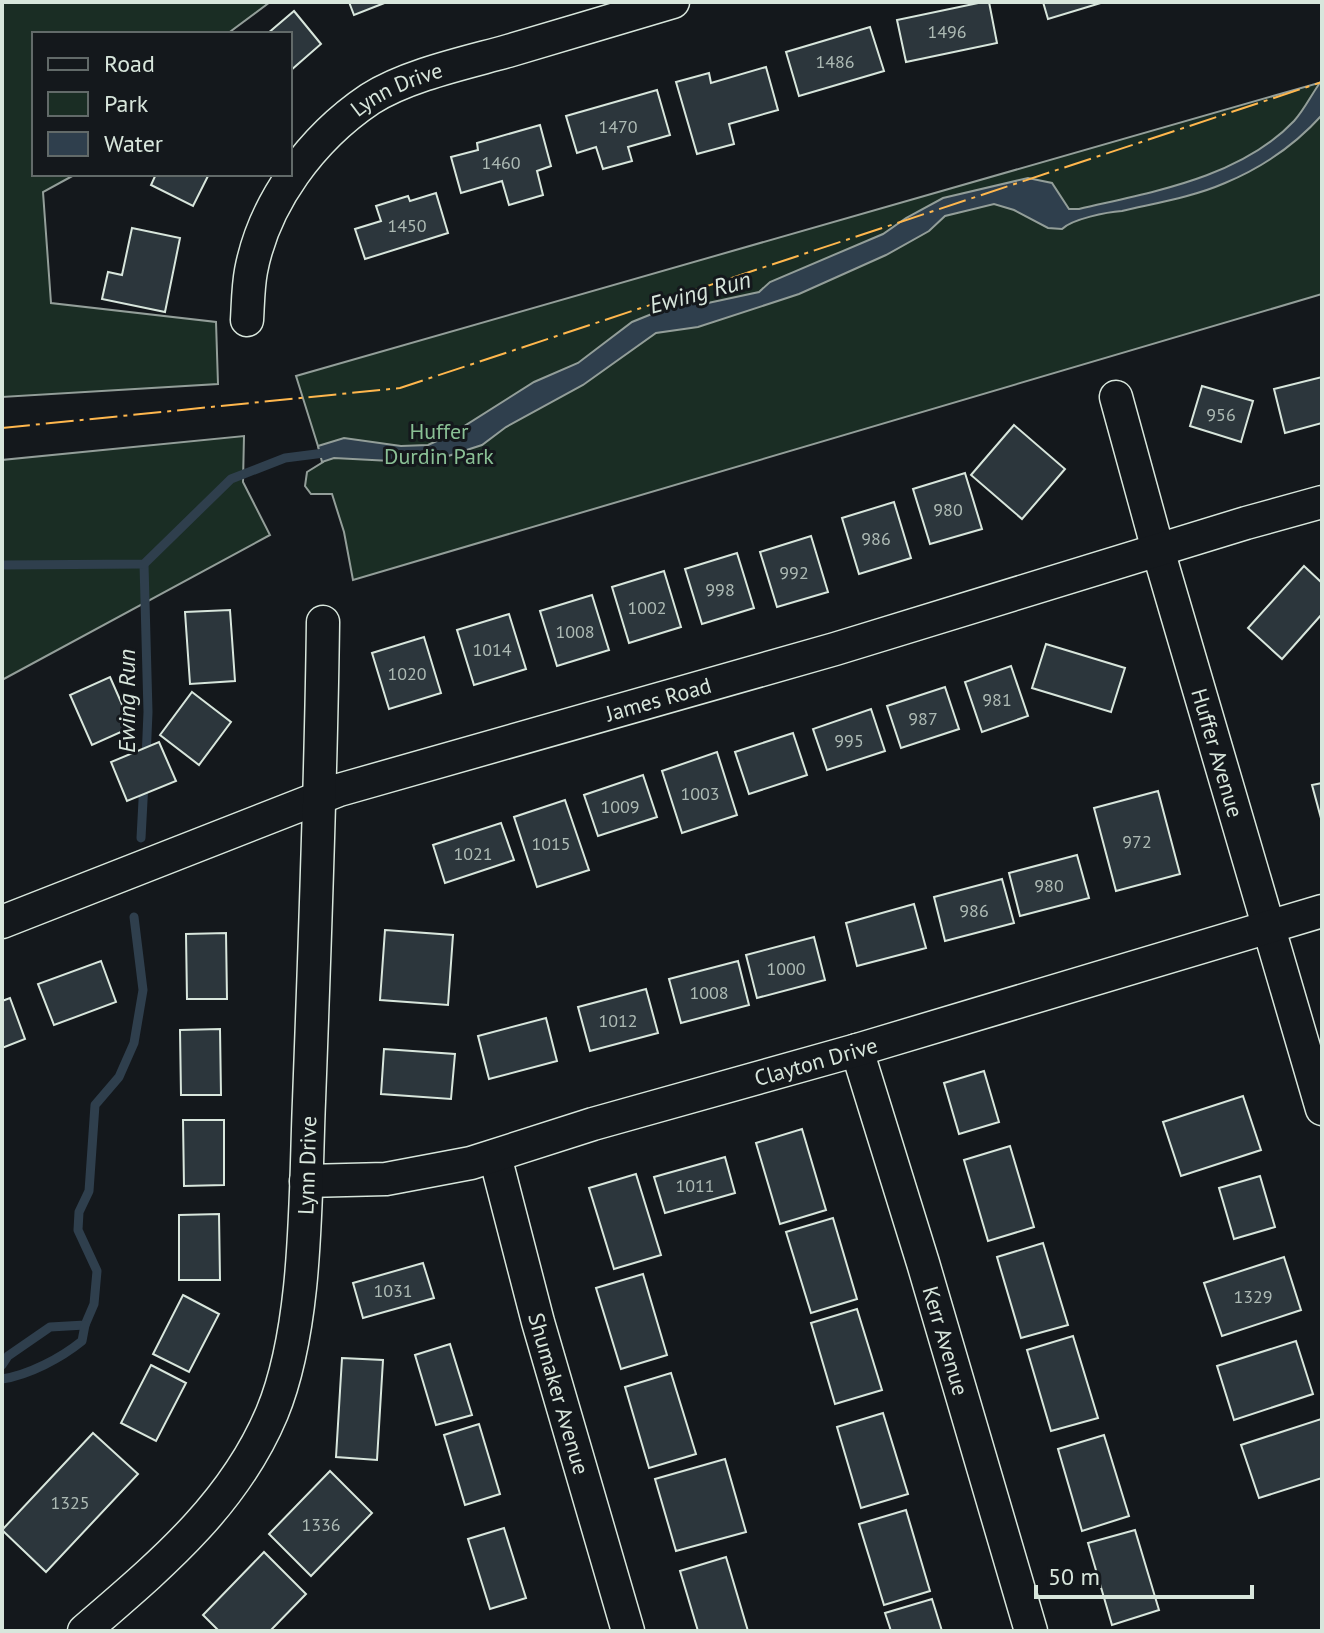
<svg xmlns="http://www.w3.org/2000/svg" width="1324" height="1633" font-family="'PT Sans',sans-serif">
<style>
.green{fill:#1a2d24;stroke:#939e99;stroke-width:2}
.water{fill:#2f3f4d;stroke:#939e99;stroke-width:2}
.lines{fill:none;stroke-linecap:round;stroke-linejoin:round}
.stream{stroke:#2f3f4d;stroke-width:9}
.building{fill:#2c363c;stroke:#d8e6dc;stroke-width:2}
.minor-casing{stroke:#d8e6dc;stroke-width:35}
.minor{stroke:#14181c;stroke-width:32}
.power{stroke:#ffb74d;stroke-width:2;stroke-dasharray:28 6 4 6;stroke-linecap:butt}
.labels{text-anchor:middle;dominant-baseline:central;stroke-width:6;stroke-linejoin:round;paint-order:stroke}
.number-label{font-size:18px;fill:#adbab4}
.street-label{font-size:22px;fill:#d8e6dc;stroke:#14181c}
.park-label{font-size:22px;fill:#8ac095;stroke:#14181c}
.water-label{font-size:24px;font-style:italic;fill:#d8e6dc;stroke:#14181c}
</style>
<rect width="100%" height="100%" fill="#14181c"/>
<g class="green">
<path d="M2,2H270L227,34H34V174H76L43,192L51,303L216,322L218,384L2,397Z"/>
<path d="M1322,82V294L353,580L344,532L332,494H311L305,486L307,472L323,462L296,376Z"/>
<path d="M244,436L243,482L270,535L2,680V460Z"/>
</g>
<path class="water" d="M1322,80V115C1296,144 1261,168 1225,183C1193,197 1156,203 1122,211C1107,212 1072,219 1062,229L1048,228L1014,210L994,204L945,216L929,231L886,255L799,294L698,327L656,333L583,385L506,427L482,445L442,458L410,462L334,458L322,462L318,446L344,438L401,446L428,445L450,435L534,382L578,363L632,322L674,305L708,303L759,292L770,282L883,234L906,218L943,198L1028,178L1052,183L1069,209H1079C1151,192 1240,178 1294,121C1305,109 1312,93 1322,80Z"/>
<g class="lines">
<g class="stream">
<path d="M144,564L148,712L146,759"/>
<path d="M2,565L144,564L231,479L285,458L332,452"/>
<path d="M141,838L144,782"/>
<path d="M2,1365L8,1356L50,1327L85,1325L94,1304L97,1271L78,1230L79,1212L89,1191L95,1105L119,1077L134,1043L143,990L134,917"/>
<path d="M2,1379C29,1375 61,1358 82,1341L85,1325"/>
</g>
</g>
<g class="building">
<path d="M349,2H387L354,15Z"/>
<path d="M983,2H989L997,43L906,62L897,20Z"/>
<path d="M1043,2H1104L1048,19Z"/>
<path d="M294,11L321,44L290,71V34H267Z"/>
<path d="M870,27L884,71L799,96L786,52Z"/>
<path d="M766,67L778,110L729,124L734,144L697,154L676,82L709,73L711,83Z"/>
<path d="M657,90L670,135L628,147L632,161L603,169L596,147L577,153L566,116Z"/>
<path d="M540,125L551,166L537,171L543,195L509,205L502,181L461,193L451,157L478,150L477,143Z"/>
<path d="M156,174H209L193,206L151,185Z"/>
<path d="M436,193L448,233L365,259L355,229L381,221L376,206L408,196L410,201Z"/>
<path d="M132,228L180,238L165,312L102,299L108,272L122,275Z"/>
<path d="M1322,377V423L1285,433L1274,389Z"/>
<path d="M1202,386L1253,401L1241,442L1190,426Z"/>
<path d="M1014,425L1065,469L1022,519L971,475Z"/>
<path d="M965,473L982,529L930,544L913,489Z"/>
<path d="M894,502L911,558L859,574L842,518Z"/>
<path d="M811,536L828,592L777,607L760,552Z"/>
<path d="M737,553L754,608L702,624L685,569Z"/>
<path d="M1304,566L1322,583V614L1282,659L1248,628Z"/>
<path d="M664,571L681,627L629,643L612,587Z"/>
<path d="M592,595L609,650L557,666L540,611Z"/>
<path d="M230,610L235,681L190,684L185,612Z"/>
<path d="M509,614L526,669L474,685L457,630Z"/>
<path d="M424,637L441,693L389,709L372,653Z"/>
<path d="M1046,644L1125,668L1111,712L1032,688Z"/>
<path d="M1011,666L1028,716L982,732L965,682Z"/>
<path d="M110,677L132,727L92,745L70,695Z"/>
<path d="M945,687L959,729L901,748L887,706Z"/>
<path d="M192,692L231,722L199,765L160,735Z"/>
<path d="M871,709L885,751L827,770L813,729Z"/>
<path d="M793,733L807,775L749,794L735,752Z"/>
<path d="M159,742L176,781L127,801L111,762Z"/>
<path d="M717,752L737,815L682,833L662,771Z"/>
<path d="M643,775L657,817L598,836L584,795Z"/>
<path d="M1322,783V822L1312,785Z"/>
<path d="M1158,791L1180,874L1116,891L1094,808Z"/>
<path d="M565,800L589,870L537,887L514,817Z"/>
<path d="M501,823L514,860L445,883L433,845Z"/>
<path d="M1077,855L1089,898L1020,916L1009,873Z"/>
<path d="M1002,879L1014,923L945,941L934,897Z"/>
<path d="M914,904L926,948L857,966L846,923Z"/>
<path d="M385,930L453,935L448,1005L380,1000Z"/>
<path d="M226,933L227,999H187L186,934Z"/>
<path d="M814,937L825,980L757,998L746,955Z"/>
<path d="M101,961L116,1002L54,1025L38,984Z"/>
<path d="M738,961L749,1005L681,1023L669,979Z"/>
<path d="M646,989L658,1033L590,1051L578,1007Z"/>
<path d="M10,998L25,1039L2,1048V1001Z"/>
<path d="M546,1018L557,1061L489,1079L478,1036Z"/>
<path d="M220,1029L221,1095H181L180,1030Z"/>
<path d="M384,1049L455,1054L451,1099L381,1094Z"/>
<path d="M984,1071L999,1122L959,1134L944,1083Z"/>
<path d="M1243,1096L1261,1150L1181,1176L1163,1122Z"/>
<path d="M183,1120H224V1185L184,1186Z"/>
<path d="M802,1129L826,1210L780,1224L756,1143Z"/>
<path d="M1010,1146L1034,1227L988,1241L964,1160Z"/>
<path d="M725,1157L735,1193L665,1213L654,1177Z"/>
<path d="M636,1174L661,1255L614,1269L589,1188Z"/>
<path d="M1260,1176L1275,1227L1234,1239L1219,1188Z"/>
<path d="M219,1214L220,1280H179V1215Z"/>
<path d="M833,1218L857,1299L811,1313L786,1232Z"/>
<path d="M1043,1243L1068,1325L1021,1338L997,1257Z"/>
<path d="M1284,1257L1301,1310L1222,1336L1204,1283Z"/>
<path d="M423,1263L434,1298L363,1318L353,1283Z"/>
<path d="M643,1274L667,1355L621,1369L596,1288Z"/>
<path d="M183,1295L219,1314L189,1372L153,1354Z"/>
<path d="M857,1309L882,1390L835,1404L811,1323Z"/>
<path d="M1073,1336L1098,1418L1051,1431L1027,1350Z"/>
<path d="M1296,1341L1313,1394L1234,1420L1217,1366Z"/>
<path d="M450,1344L472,1415L436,1425L415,1355Z"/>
<path d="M342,1358L383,1360L377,1460L336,1457Z"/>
<path d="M151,1365L186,1383L156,1441L121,1423Z"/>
<path d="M671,1373L696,1454L649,1468L625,1387Z"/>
<path d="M883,1413L908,1494L861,1508L837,1427Z"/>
<path d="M1321,1419L1322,1478L1259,1498L1241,1445Z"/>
<path d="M479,1424L500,1494L465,1505L444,1435Z"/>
<path d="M93,1433L138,1474L46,1572L2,1530Z"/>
<path d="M1104,1435L1129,1516L1082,1531L1058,1449Z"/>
<path d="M725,1459L746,1532L676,1551L655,1479Z"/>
<path d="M330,1471L372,1513L311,1576L269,1534Z"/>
<path d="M906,1510L930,1591L884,1605L859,1524Z"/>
<path d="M504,1528L526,1598L490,1609L468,1539Z"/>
<path d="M1135,1530L1159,1610L1112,1625L1088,1543Z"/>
<path d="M264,1552L306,1594L270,1631H219L203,1615Z"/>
<path d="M726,1557L748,1631H698L680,1571Z"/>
<path d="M932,1599L942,1631H891L885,1613Z"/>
</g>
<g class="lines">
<defs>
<g id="minor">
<path id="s1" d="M247,320C248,304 248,287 251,271C264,202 312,138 370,99C408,75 465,63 508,51C563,35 618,18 673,2"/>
<path id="s2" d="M1116,397L1158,550L1322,1109"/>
<path id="s3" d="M2,922L339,790L835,649L1246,523L1322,502"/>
<path id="s4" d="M857,1050L923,1263L1031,1631"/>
<path id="s5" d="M495,1156L538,1322L628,1631"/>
<path id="s6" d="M306,1181L386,1179L471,1163L593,1124L857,1050L1322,911"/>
<path id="s7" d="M84,1631C158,1567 233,1506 272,1413C308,1326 305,1196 309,1101C315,941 321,782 323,622"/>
</g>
</defs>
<use href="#minor" class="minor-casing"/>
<use href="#minor" class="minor"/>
<path class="power" d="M2,428L400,388L1322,82"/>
</g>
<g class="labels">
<g class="number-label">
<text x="947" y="31">1496</text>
<text x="835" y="61">1486</text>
<text x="618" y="126">1470</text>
<text x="501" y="162">1460</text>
<text x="407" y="225">1450</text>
<text x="1221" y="414">956</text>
<text x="948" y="509">980</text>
<text x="876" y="538">986</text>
<text x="794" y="572">992</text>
<text x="720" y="589">998</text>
<text x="647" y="607">1002</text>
<text x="575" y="631">1008</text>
<text x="492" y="649">1014</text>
<text x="407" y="673">1020</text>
<text x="997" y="699">981</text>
<text x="923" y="718">987</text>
<text x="849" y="740">995</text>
<text x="700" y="793">1003</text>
<text x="620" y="806">1009</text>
<text x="1137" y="841">972</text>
<text x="551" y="843">1015</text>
<text x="473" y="853">1021</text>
<text x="1049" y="885">980</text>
<text x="974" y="910">986</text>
<text x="786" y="968">1000</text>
<text x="709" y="992">1008</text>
<text x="618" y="1020">1012</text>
<text x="695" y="1185">1011</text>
<text x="393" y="1290">1031</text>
<text x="1253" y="1296">1329</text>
<text x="70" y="1502">1325</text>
<text x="321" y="1524">1336</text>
</g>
<g class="street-label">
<text stroke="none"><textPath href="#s1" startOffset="292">Lynn Drive</textPath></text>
<text stroke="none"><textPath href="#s3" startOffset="694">James Road</textPath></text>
<text stroke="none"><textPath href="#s2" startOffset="370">Huffer Avenue</textPath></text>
<text stroke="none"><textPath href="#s6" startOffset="526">Clayton Drive</textPath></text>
<text stroke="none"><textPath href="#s7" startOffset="542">Lynn Drive</textPath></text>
<text stroke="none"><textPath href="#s4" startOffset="304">Kerr Avenue</textPath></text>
<text stroke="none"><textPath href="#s5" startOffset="246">Shumaker Avenue</textPath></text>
</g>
<g class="park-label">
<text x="439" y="431">Huffer<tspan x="439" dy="25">Durdin Park</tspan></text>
</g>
<g class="water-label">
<text transform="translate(700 292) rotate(-15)">Ewing Run</text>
<text transform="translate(126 701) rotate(-90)">Ewing Run</text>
</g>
</g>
<rect width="1324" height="1633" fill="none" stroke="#d8e6dc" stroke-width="8"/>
<rect x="32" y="32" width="260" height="144" fill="#14181c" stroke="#626a69" stroke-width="2"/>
<rect x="48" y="58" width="40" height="12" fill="#14181c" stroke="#626a69" stroke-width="2"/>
<text x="104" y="72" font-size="24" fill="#d8e6dc">Road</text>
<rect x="48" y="92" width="40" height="24" fill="#1a2d24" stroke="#626a69" stroke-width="2"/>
<text x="104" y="112" font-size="24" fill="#d8e6dc">Park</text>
<rect x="48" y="132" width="40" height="24" fill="#2f3f4d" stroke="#626a69" stroke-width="2"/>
<text x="104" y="152" font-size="24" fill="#d8e6dc">Water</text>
<path d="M1036 1585v12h216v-12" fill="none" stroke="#d8e6dc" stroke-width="4"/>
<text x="1048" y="1585" font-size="24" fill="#d8e6dc" stroke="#14181c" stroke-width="6" paint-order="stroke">50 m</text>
</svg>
